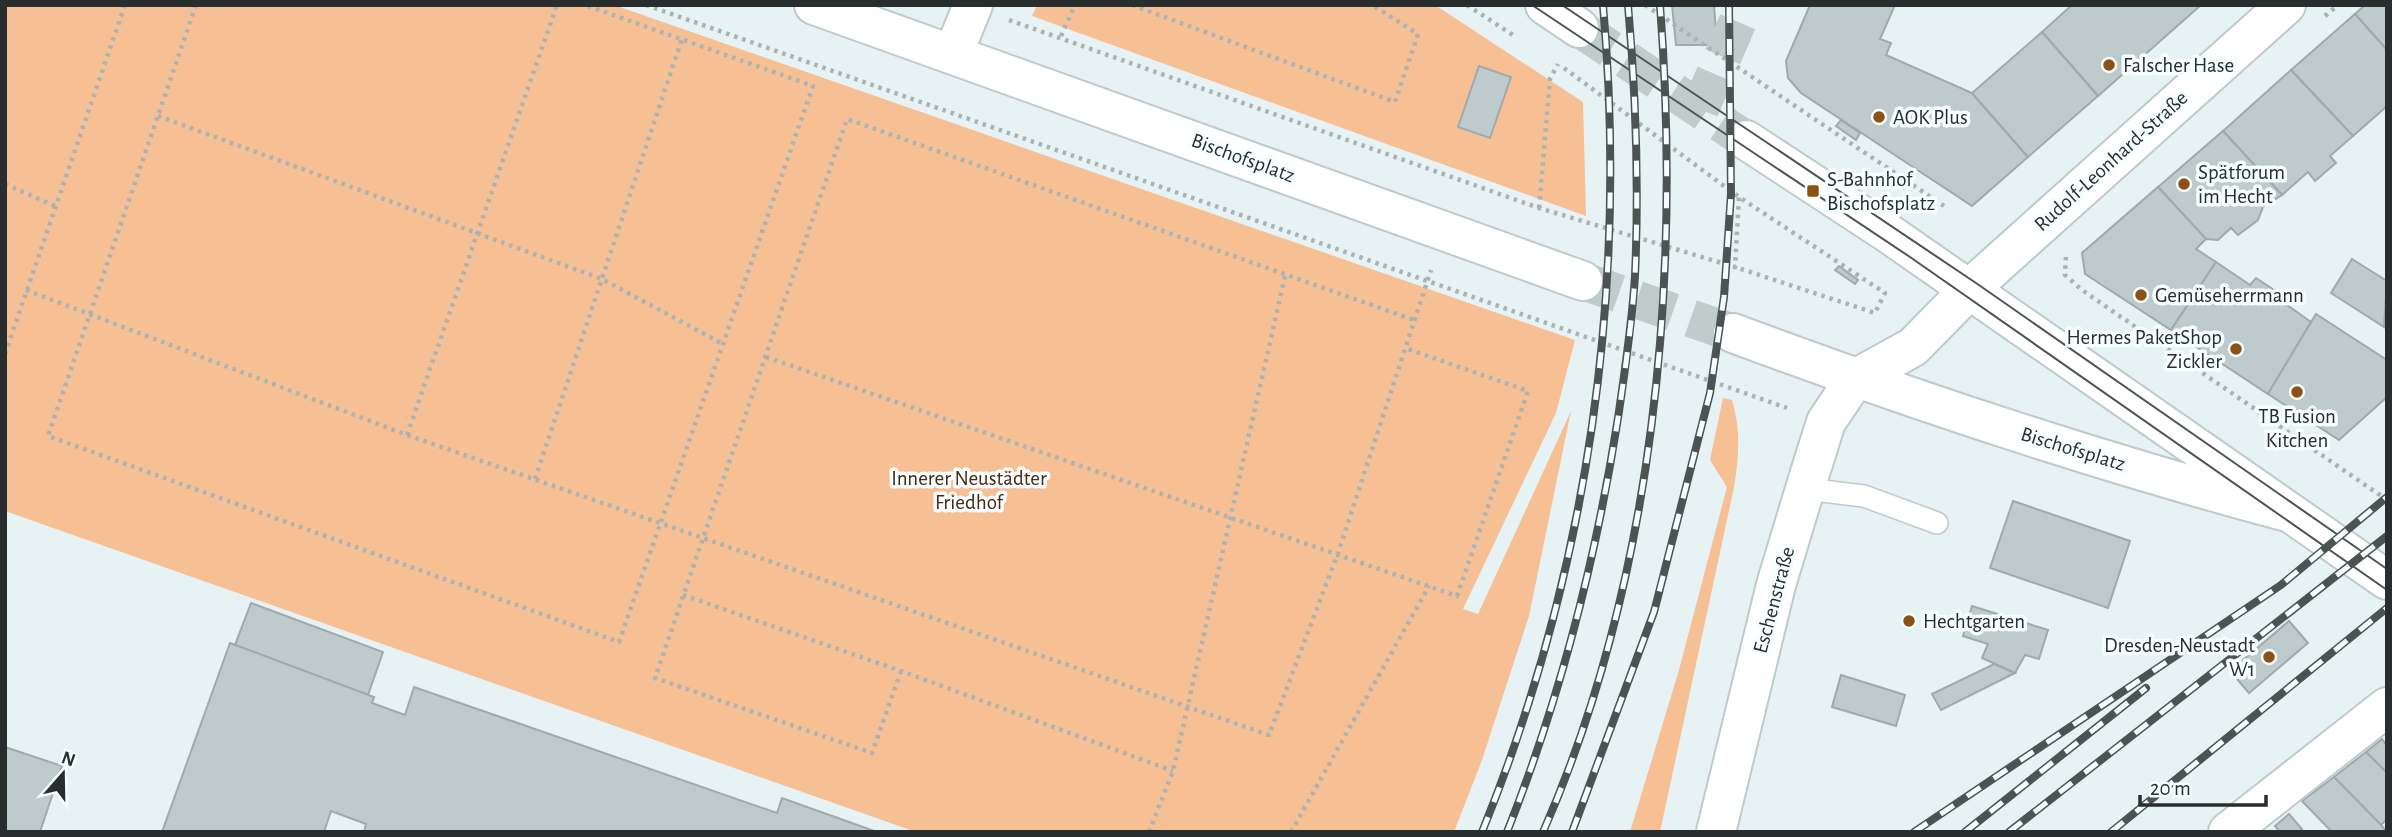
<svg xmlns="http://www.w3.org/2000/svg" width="2392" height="837" font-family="'Alegreya Sans',sans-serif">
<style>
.green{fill:#f7c094}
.building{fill:#becacb;stroke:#9eaaab;stroke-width:2}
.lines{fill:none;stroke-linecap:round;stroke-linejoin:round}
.street-tunnel{stroke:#c0cbcb;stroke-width:38;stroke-dasharray:38 19;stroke-linecap:butt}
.secondary-tunnel{stroke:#c0cbcb;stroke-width:38;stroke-dasharray:38 19;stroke-linecap:butt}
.lane-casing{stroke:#bfcacb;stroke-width:24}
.street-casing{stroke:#bfcacb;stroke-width:42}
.secondary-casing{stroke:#bfcacb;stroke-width:42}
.path{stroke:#aab3b4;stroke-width:4.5;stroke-dasharray:3.5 5;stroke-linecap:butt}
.lane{stroke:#fff;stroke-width:21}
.street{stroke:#fff;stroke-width:38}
.secondary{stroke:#fff;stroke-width:38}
.tram{stroke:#4c5353;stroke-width:2}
.rail-casing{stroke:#4c5353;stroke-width:8}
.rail{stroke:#f7feff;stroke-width:5;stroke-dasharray:16;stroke-linecap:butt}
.poi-dot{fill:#8e5114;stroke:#f7feff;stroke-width:2.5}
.labels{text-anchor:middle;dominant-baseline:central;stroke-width:7;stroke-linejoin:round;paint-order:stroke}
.poi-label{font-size:21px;fill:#282d2d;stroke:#f7feff;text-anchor:start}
.street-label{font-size:21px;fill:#282d2d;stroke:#f7feff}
.park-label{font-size:21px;fill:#48290d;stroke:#f7feff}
</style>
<rect width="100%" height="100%" fill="#e6f2f3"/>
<g class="green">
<path d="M5,5H614L1575,340L1556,413L1463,609L1478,614L1571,411L1529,616L1482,760L1454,832H916L5,511Z"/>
<path d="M1037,5H1435L1583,102L1586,216L1032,16Z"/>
<path d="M1723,398L1732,400C1741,430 1739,456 1734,487L1660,832H1630L1679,670L1727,487L1710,460Z"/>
</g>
<g class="building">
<path d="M1672,5H1714L1717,45H1676Z"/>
<path d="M1810,5H1895L1880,39L1891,43L1886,55L1972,93L2028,157L1972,206L1801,93L1788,78L1786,61Z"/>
<path d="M2072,5H2201L2098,96L2042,32Z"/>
<path d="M2365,5H2387V50L2355,14Z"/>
<path d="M2355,14L2387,50V106L2353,136L2291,70Z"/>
<path d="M2042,32L2098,96L2028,157L1972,93Z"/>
<path d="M1479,66L1511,77L1490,138L1458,127Z"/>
<path d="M2291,70L2353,136L2330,156L2336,163L2315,181L2308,172L2282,195L2223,131Z"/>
<path d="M1841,120L1860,133L1856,140L1836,126Z"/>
<path d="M2223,131L2282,195L2263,207L2258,220L2238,235L2231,228L2218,240L2206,239L2158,187Z"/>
<path d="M2158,187L2206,239L2196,249L2216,262L2171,330L2085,274L2082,253Z"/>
<path d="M2352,259L2387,281L2384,327L2331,293Z"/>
<path d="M2216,262L2250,285L2256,278L2283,296L2280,300L2311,322L2268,394L2171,330Z"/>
<path d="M1839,266L1858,280L1855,284L1835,270Z"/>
<path d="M2316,314L2387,360V397L2339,440L2268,394Z"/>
<path d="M2013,501L2130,541L2108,608L1990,568Z"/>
<path d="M251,603L383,652L368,695L235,645Z"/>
<path d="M1972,606L2048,630L2039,659L2025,655L2015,673L1982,658L1988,644L1963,636Z"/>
<path d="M2289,621L2308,643L2249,693L2230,671Z"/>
<path d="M230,643L374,697L372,703L405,715L414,687L777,813L782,798L877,832H364L366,824L331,811L324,832H162Z"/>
<path d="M1994,664L2015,673L1941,710L1932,694Z"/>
<path d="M1841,675L1905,695L1896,726L1832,707Z"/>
<path d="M2382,739L2387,746V773L2366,752Z"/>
<path d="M5,747L62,766L40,832H5Z"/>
<path d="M2366,752L2387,773V819L2381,825L2334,777Z"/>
<path d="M2334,777L2381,825L2387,832H2332L2302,801Z"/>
<path d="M2289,814L2302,829L2298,832H2280L2275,826Z"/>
</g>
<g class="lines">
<g class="street-tunnel">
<path d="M1700,109L1745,5"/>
<path d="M1583,281L1733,333"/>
</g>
<path class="secondary-tunnel" d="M1579,28L1746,140"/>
<defs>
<path id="lane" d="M1805,489L1864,496L1937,523"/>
<g id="street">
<path d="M814,5L1583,281"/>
<path d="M953,54L973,5"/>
<path d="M1733,333C1915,401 2100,462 2287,512"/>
<path d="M1716,832L1776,585L1805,489L1826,422L1855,379L1913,347L1976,283L2286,5"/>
<path d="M2228,832L2387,707"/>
</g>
<g id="secondary">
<path d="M1545,5L1579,28"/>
<path d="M1746,140L1885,231L2387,580"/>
</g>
</defs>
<use href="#lane" class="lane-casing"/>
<use href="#street" class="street-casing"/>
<use href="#secondary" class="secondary-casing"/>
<g class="path">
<path d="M196,5L48,436L619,642L813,86L585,5"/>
<path d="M646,5L1787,408"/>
<path d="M1132,5L1395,102L1418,34L1372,5"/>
<path d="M1467,5L1516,37"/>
<path d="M1645,5L1944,206"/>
<path d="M2325,16L2338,5"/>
<path d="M1009,20L1539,208L1735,267L1739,197"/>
<path d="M1061,36L1075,5"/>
<path d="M1564,68L1739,197L1885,293L1875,313L1735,267"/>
<path d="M158,116L602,279L723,344"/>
<path d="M5,184L55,206"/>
<path d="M1539,208L1550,79L1558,64"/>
<path d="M2066,257L2065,275L2082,290L2387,500"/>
<path d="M26,290L407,435L1269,735L1338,553L1431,270"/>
<path d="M5,354L125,5"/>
<path d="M766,357L1457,596L1528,391L1405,348"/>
<path d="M407,435L557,5"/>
<path d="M535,479L682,39"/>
<path d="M683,595L901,671L1173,771"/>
<path d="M901,671L872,753L655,678L847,119L1414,320"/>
<path d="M1149,832L1173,771L1285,276"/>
<path d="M1291,832L1429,586"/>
</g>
<use href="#lane" class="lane"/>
<use href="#street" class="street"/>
<use href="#secondary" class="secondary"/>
<g class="tram">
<path d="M1532,5L1910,257L2387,590"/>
<path d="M1562,5L1976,283L2387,569"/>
</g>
<defs>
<g id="rail">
<path d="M1482,832C1589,569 1628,288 1603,5"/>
<path d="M1507,832C1560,699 1596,559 1618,418C1625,371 1632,323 1635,276C1639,186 1636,95 1628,5"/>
<path d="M1543,832C1655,578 1681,279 1660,5"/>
<path d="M1572,832L1654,612L1710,393L1724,297L1731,194L1729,5"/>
<path d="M1914,832L2281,585L2387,497"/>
<path d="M1965,832L2146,688"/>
<path d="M2009,832L2387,536"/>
<path d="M2111,832L2387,608"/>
</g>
</defs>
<use href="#rail" class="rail-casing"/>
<use href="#rail" class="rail"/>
</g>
<g class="poi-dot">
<circle cx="2109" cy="65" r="7"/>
<circle cx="1879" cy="117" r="7"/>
<circle cx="2184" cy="184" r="7"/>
<rect x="1806" y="184" width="14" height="14" rx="3.5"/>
<circle cx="2141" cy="295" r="7"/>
<circle cx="2236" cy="349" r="7"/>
<circle cx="2297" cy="392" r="7"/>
<circle cx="1909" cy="621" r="7"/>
<circle cx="2269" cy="657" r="7"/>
</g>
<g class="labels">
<g class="poi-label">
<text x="2123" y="65">Falscher Hase</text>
<text x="1893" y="117">AOK Plus</text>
<text x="2198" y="172">Spätforum<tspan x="2198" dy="24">im Hecht</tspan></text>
<text x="1827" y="179">S-Bahnhof<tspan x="1827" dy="24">Bischofsplatz</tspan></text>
<text x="2155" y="295">Gemüseherrmann</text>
<text x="2222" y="337" text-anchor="end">Hermes PaketShop<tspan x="2222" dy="24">Zickler</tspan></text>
<text x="2297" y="416" text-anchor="middle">TB Fusion<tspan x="2297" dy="24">Kitchen</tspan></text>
<text x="1923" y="621">Hechtgarten</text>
<text x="2255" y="645" text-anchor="end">Dresden-Neustadt<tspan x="2255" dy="24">W1</tspan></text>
</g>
<g class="street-label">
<text transform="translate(1243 158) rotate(20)">Bischofsplatz</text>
<text transform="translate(2111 161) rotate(-42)">Rudolf-Leonhard-Straße</text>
<text transform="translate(2073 449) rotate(17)">Bischofsplatz</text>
<text transform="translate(1774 600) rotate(-75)">Eschenstraße</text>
</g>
<g class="park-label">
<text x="969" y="478">Innerer Neustädter<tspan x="969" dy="24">Friedhof</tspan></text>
</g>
</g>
<rect width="2392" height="837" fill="none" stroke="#282d2d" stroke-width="14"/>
<g transform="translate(63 774) rotate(20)" stroke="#f7feff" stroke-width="5" paint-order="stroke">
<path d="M0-5L12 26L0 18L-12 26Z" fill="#282d2d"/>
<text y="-10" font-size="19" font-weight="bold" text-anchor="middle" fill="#282d2d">N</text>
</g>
<path d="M2140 795v10h126v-10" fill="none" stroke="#282d2d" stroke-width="3.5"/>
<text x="2150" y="795" font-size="21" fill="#282d2d" stroke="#f7feff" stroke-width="5" paint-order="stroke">20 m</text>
</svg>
